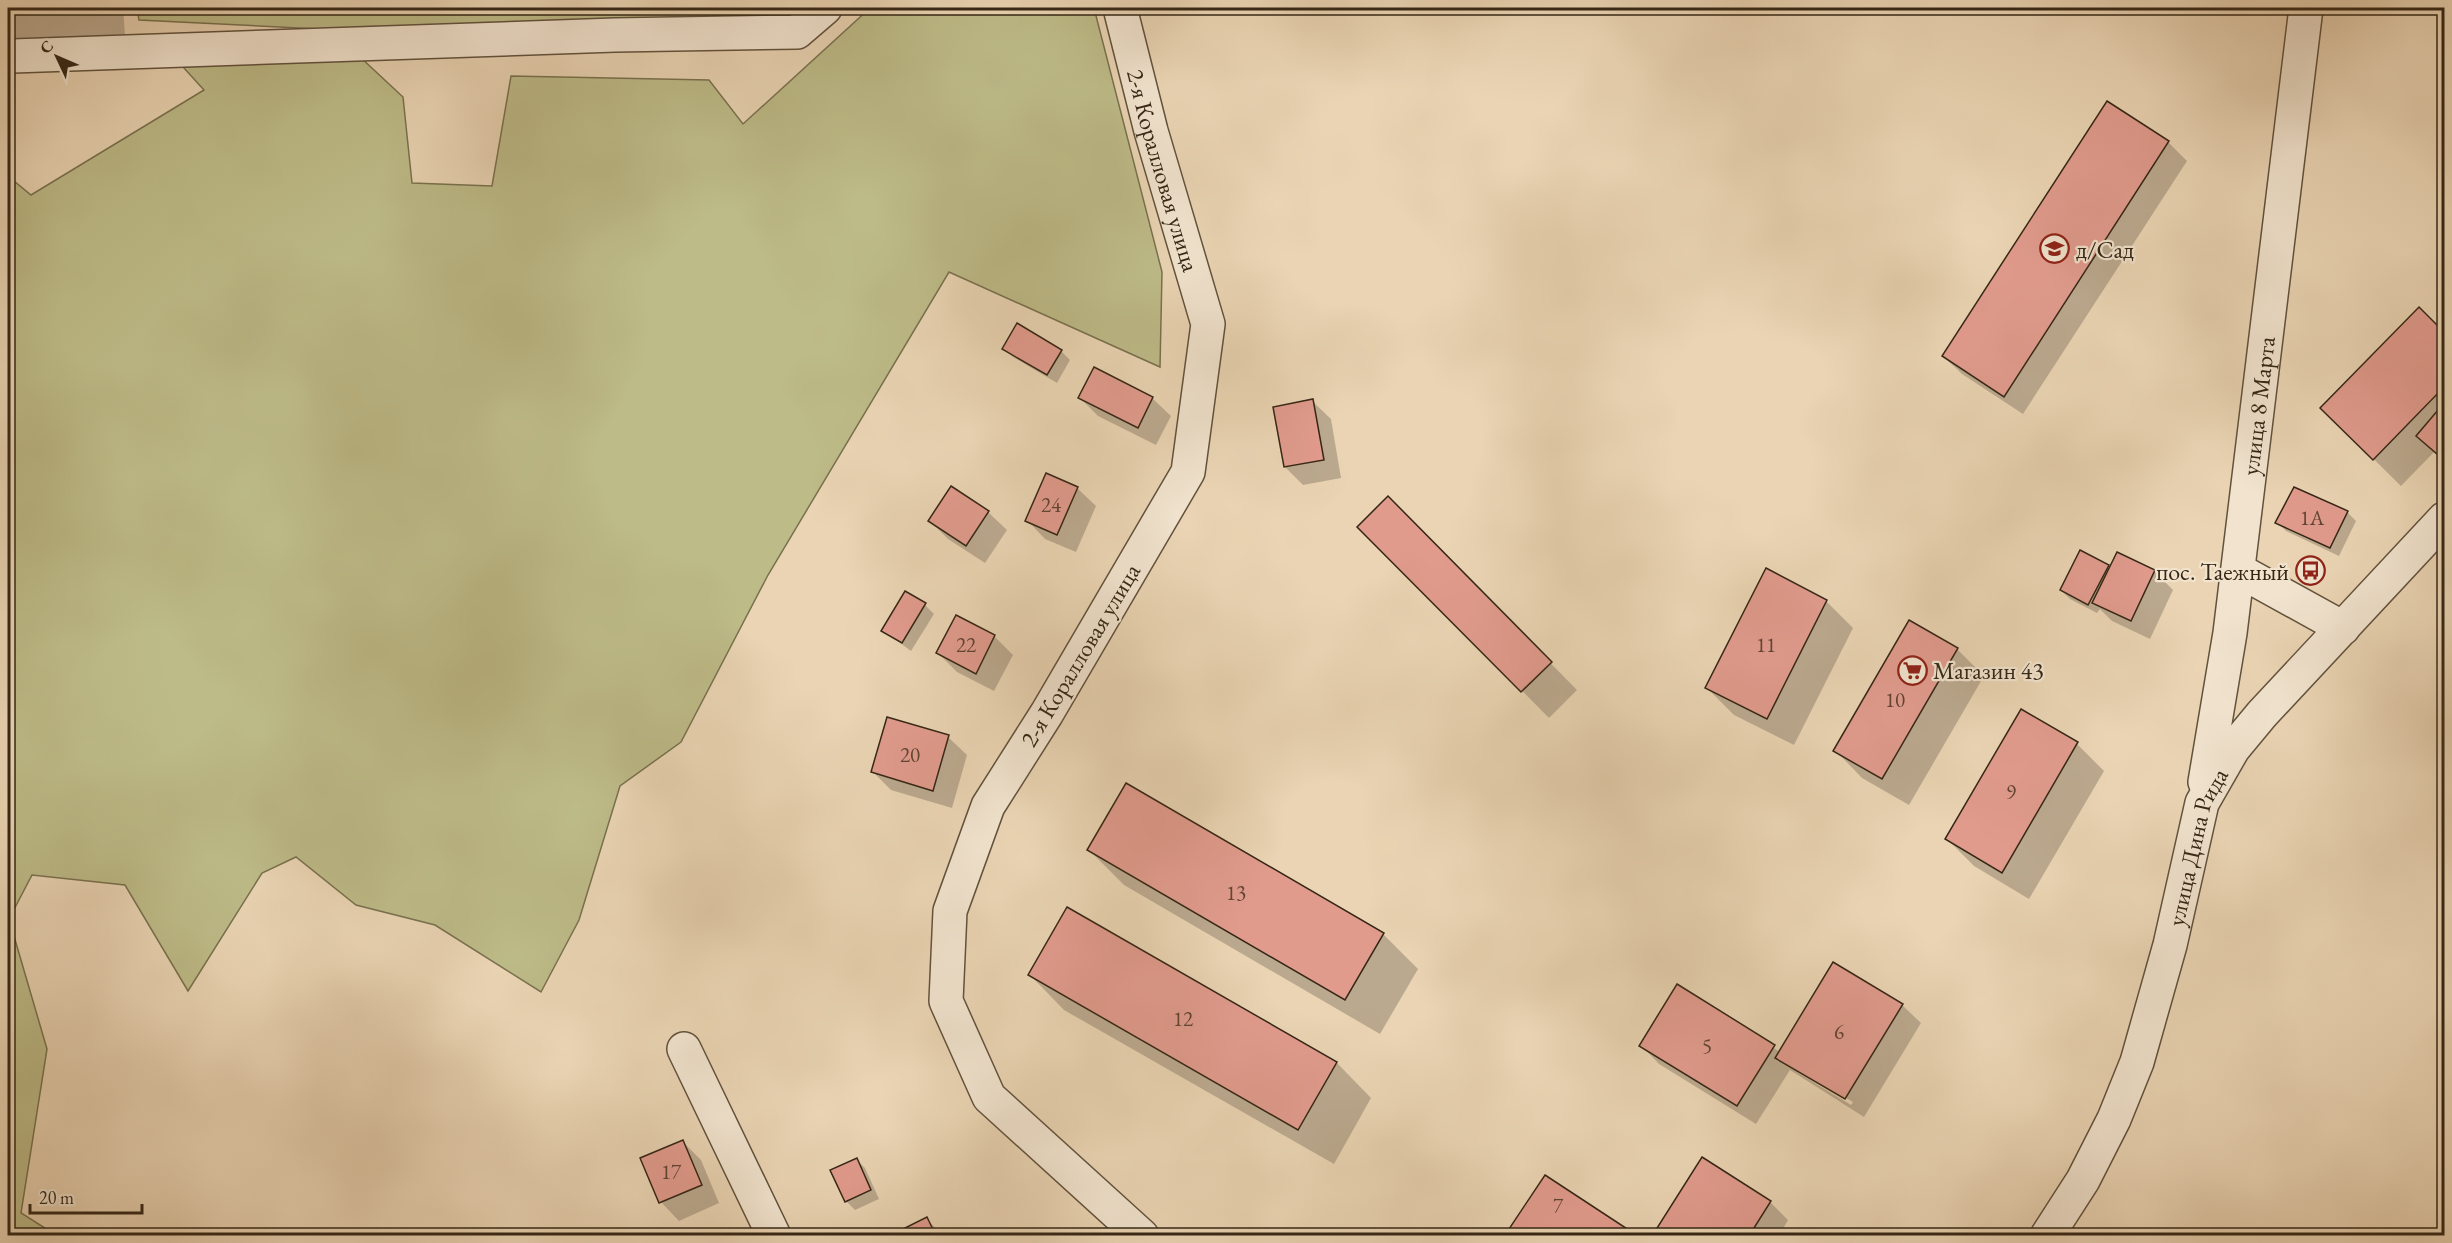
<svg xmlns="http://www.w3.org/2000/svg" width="2452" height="1243" font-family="'EB Garamond',serif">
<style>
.green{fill:#bdbb88;stroke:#79714f;stroke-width:1.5}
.shadow{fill:#0003;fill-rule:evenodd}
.building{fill:#e19b8d;stroke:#352716;stroke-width:1.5}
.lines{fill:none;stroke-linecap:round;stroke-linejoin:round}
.minor-casing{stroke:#62523d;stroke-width:36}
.minor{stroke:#f1e3ce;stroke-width:33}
.labels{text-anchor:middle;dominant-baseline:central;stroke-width:4.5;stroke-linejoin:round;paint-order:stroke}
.number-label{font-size:21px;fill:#604434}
.street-label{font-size:24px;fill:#352716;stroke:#f1e3ce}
.poi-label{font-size:24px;fill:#352716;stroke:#f1e3ce;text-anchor:start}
</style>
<rect width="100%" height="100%" fill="#ead4b3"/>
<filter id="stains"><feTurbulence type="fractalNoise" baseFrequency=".00333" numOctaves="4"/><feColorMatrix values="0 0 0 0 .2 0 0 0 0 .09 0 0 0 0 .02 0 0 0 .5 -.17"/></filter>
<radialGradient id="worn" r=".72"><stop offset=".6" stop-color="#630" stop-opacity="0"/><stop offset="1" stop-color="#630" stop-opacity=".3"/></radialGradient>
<g class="green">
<path d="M137,8H766L664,24L522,39L139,20Z"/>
<path d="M870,8H1094L1162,272L1160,367L949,272L768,575L681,742L620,786L579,920L541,992L435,925L356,905L296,857L262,873L188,991L125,885L32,875L9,919L47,1049L21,1213L56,1235H8V176L31,195L204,90L183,67L359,56L403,97L412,183L492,186L511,76L709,80L743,124Z"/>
</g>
<g class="shadow">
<path d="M8,8H123L125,35L8,42Z"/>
<path d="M2107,103L2168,142L2187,161L2023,414L1962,374L1943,356Z"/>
<path d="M2419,309L2444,334V460L2435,451L2401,486L2322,408Z"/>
<path d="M1004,349L1061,351L1070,360L1057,383L1013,357Z"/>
<path d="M1080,398H1152L1171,416L1156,445L1098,416Z"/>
<path d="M1312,401L1331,419L1341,478L1303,485L1285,467Z"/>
<path d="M1077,488L1096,506L1076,552L1045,539L1027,520Z"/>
<path d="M1388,498L1577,690L1549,718L1360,527Z"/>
<path d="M988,512L1007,530L985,563L948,539L930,521Z"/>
<path d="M2347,512L2356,521L2339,556L2286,531L2277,522Z"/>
<path d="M2081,553L2110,569L2154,571L2173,590L2150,639L2112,621L2100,609L2097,613L2070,599L2061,590Z"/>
<path d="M1826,601L1853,628L1794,745L1734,715L1707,688Z"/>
<path d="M925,605L934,614L911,651L883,630Z"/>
<path d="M957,617L995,637L1013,655L994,691L957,672L938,653Z"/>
<path d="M1957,649L1984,676L1909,805L1862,778L1835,750Z"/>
<path d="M2022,711L2077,744L2104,771L2029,899L1974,866L1947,839Z"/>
<path d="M948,737L967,755L952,808L891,790L873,772Z"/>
<path d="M1089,850L1383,934L1418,969L1380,1034L1124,885Z"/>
<path d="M1067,909L1337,1063L1371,1098L1334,1164L1064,1010L1030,975Z"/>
<path d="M1677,987L1780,1052L1902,1005L1921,1023L1864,1117L1790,1070L1756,1124L1659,1064L1641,1045ZM1797,1069L1853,1102L1851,1105L1797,1072Z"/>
<path d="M683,1142L701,1160L719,1203L679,1221L661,1202Z"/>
<path d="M856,1159L865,1168L879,1199L855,1210L846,1201Z"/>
<path d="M1770,1202L1788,1220L1779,1236H1654Z"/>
<path d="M926,1218L943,1236H892Z"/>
</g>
<g class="building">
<path d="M8,8H98L8,14Z"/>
<path d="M2107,101L2169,141L2004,397L1942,356Z"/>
<path d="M2419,307L2444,332V387L2373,460L2320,408Z"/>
<path d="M1017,323L1062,350L1047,375L1002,349Z"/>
<path d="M1094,367L1153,397L1138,428L1078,398Z"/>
<path d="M1313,399L1324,460L1284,467L1273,407Z"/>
<path d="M2444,403V460L2416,436Z"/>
<path d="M1046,473L1078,487L1057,535L1025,521Z"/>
<path d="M951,486L989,511L966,546L928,521Z"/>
<path d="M2294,487L2348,511L2330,548L2275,523Z"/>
<path d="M1388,496L1552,662L1521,692L1357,527Z"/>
<path d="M2080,550L2109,565L2088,605L2060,590Z"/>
<path d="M2117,552L2155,570L2131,621L2092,603Z"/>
<path d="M1766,568L1827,600L1767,719L1705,688Z"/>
<path d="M905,591L926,603L902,643L881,631Z"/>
<path d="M956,615L995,635L976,674L936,653Z"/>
<path d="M1909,620L1958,648L1882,779L1833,751Z"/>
<path d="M2021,709L2078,742L2002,873L1945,839Z"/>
<path d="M887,717L949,735L933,791L871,772Z"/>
<path d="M1126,783L1384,933L1345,1000L1087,850Z"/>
<path d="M1067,907L1337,1062L1298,1130L1028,975Z"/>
<path d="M1833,962L1903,1004L1845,1099L1775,1058Z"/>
<path d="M1677,984L1775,1045L1737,1106L1639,1046Z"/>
<path d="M683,1140L702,1185L659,1203L640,1158Z"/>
<path d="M1702,1157L1771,1201L1749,1236H1652Z"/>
<path d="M857,1158L871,1190L845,1202L830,1170Z"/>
<path d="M1545,1175L1638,1236L1505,1235Z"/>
<path d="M927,1217L936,1236H889Z"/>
</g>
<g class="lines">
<defs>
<g id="minor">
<path id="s1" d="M1120,8L1151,131L1208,324L1188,472L1047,713L988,806L950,911L946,1001L989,1097L1142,1236"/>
<path d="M13,56L615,35L797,32L825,8"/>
<path d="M2238,570L2343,628"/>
<path id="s2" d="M2205,782L2230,633L2306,8"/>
<path d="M684,1049L774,1236"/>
<path id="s3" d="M2047,1236L2083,1180L2114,1119L2137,1062L2170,945L2202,803L2233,749L2262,714L2444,519"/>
</g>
</defs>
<use href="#minor" class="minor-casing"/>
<use href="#minor" class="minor"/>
</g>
<defs>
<symbol id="school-ring" viewBox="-11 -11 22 22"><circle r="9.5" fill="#f1e3ce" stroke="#8f2418" stroke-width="1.5"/><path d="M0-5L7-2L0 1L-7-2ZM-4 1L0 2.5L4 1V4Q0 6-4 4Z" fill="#8f2418"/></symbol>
<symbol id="bus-ring" viewBox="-11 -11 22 22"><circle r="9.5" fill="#f1e3ce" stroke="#8f2418" stroke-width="1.5"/><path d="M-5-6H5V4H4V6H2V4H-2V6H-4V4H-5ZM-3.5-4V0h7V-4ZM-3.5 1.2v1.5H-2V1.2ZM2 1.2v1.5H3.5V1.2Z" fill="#8f2418"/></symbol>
<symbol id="supermarket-ring" viewBox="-11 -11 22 22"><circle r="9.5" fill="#f1e3ce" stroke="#8f2418" stroke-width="1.5"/><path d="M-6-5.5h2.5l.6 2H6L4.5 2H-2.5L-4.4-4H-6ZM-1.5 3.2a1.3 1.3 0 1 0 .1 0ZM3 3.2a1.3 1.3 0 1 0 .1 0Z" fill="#8f2418"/></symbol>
</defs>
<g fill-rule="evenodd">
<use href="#school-ring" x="2038" y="232" width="33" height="33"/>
<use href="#bus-ring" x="2294" y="554" width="33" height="33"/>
<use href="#supermarket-ring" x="1896" y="654" width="33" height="33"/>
</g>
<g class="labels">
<g class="number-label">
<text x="1051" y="504">24</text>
<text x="2312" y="517">1А</text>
<text x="966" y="644">22</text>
<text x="1766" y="644">11</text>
<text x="1895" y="699">10</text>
<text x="910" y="754">20</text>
<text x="2011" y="791">9</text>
<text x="1236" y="892">13</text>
<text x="1183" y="1018">12</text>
<text x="1839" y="1031">6</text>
<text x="1707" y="1045">5</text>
<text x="671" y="1171">17</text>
<text x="1558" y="1205">7</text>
</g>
<g class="street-label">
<text stroke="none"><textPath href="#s1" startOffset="168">2-я Коралловая улица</textPath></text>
<text stroke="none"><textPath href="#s2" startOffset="380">улица 8 Марта</textPath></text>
<text transform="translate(1080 655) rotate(-59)">2-я Коралловая улица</text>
<text stroke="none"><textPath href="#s3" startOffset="420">улица Дина Рида</textPath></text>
</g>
<g class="poi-label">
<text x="2076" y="249">д/Сад</text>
<text x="2289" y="571" text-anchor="end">пос. Таежный</text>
<text x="1933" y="670">Магазин 43</text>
</g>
</g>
<rect width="2452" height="1243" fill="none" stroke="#ead4b3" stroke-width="30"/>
<rect x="9" y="9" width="2434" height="1225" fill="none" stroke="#352716" stroke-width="3"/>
<rect x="15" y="15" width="2422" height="1213" fill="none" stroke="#352716" stroke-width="1.5"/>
<g transform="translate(57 57) rotate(314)" stroke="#f1e3ce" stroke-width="4.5" paint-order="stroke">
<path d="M0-4.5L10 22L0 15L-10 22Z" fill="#352716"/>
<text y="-9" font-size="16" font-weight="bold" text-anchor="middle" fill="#352716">С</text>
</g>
<path d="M30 1204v9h112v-9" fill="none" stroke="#352716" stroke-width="3"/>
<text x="39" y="1204" font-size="18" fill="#352716" stroke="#f1e3ce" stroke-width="4.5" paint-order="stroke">20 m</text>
<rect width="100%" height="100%" filter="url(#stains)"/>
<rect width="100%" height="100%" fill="url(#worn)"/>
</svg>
